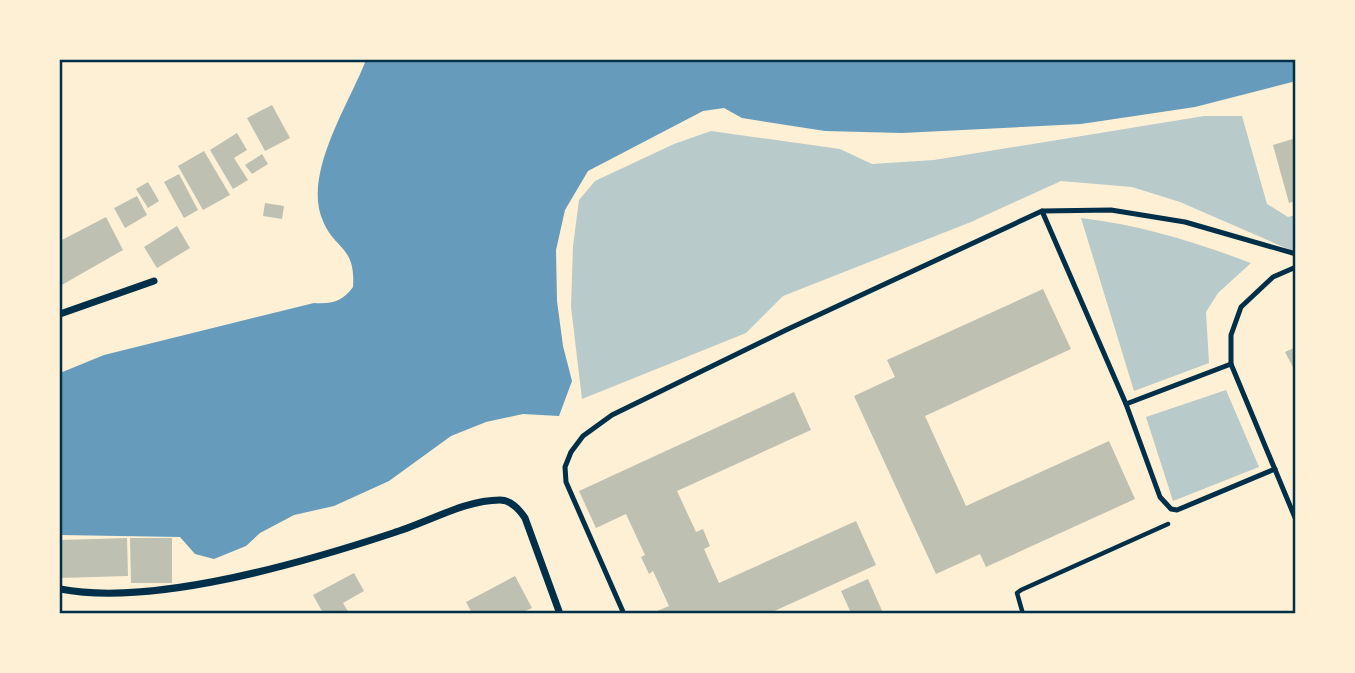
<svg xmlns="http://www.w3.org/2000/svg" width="1355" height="673" font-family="'Sofia Sans Condensed',sans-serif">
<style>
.green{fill:#b9caca}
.water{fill:#669bbc}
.building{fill:#bec0b2}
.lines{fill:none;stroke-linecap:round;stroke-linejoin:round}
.path{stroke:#003049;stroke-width:4.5}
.service{stroke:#003049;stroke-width:5}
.minor{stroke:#003049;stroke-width:7}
.neatline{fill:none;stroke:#003049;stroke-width:2.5}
</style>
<rect width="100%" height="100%" fill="#fdf0d5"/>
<g class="green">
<path d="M1204,116H1242L1267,204L1288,217L1295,215V252L1180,202L1132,187L1061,181L971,222L783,296L746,333L582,399L571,307L573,246L579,200L595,181L674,144L711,131L840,149L872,164L934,160Z"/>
<path d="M1081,218C1141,225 1195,242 1251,263L1218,293L1206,312L1209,363L1134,391Z"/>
<path d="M1226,390L1259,467L1173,501L1146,417Z"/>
</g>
<path class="water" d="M366,60H1295L1296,81L1195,107L1081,124L902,133L825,131L742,118L724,108L703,111L588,171L565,210L556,250L557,301L563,346L572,381L559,416L523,414L486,422L451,436L389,481L334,506L294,515L260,533L246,546L214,559L195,554L180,537L60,535V373L104,355L314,303C332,304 342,302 353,287C356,246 334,249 323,221C302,175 349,104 366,60Z"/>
<g class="building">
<path d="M272,105L290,138L265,151L247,118Z"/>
<path d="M237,133L247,150L234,158L248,180L233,189L210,150Z"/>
<path d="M1296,138V201L1289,203L1273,145Z"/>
<path d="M204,151L230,195L203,210L178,166Z"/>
<path d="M262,154L268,164L252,174L245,165Z"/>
<path d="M179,174L198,210L184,218L164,182Z"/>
<path d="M148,182L159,201L148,208L136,189Z"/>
<path d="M137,196L147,215L125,228L114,208Z"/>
<path d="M265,203L284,206L282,219L263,216Z"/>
<path d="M106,217L123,250L60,286V241Z"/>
<path d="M177,226L190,248L157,268L144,247Z"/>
<path d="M1043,289L1071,349L925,416L966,506L1109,441L1135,499L986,567L980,554L936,574L854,396L895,377L887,360Z"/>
<path d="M1296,347V373L1285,352Z"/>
<path d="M794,392L811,430L677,491L696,532L703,529L710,546L704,549L719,583L856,521L876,565L770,613H652L669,606L653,571L649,574L641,557L645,555L626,514L596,528L579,491Z"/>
<path d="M127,538L128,576L60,578V540Z"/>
<path d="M130,538H172V583H131Z"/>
<path d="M354,573L364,591L343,603L349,613H323L313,595Z"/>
<path d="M515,576L532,608L521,613H472L466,602Z"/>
<path d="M868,579L883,613H851L841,591Z"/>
</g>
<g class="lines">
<path class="path" d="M1023,614L1017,593L1021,590L1168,524"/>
<g class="service">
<path d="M1042,211L1111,210L1185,222L1296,254"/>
<path d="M1296,267L1273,277L1241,307L1231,335V364L1296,520"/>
<path d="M1126,404L1231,364"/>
<path d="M624,614L566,482L565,467L571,452L583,436L612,415L786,330L1042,211L1126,404L1160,497L1171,509L1177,510L1275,469"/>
</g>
<g class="minor">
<path d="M60,314L154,281"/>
<path d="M60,589C153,607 302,563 393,533C427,523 464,500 500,500C511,500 519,509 525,518L560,614"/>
</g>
</g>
<rect width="1355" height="673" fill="none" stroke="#fdf0d5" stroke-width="122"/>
<rect x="61" y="61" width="1233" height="551" class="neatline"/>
</svg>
